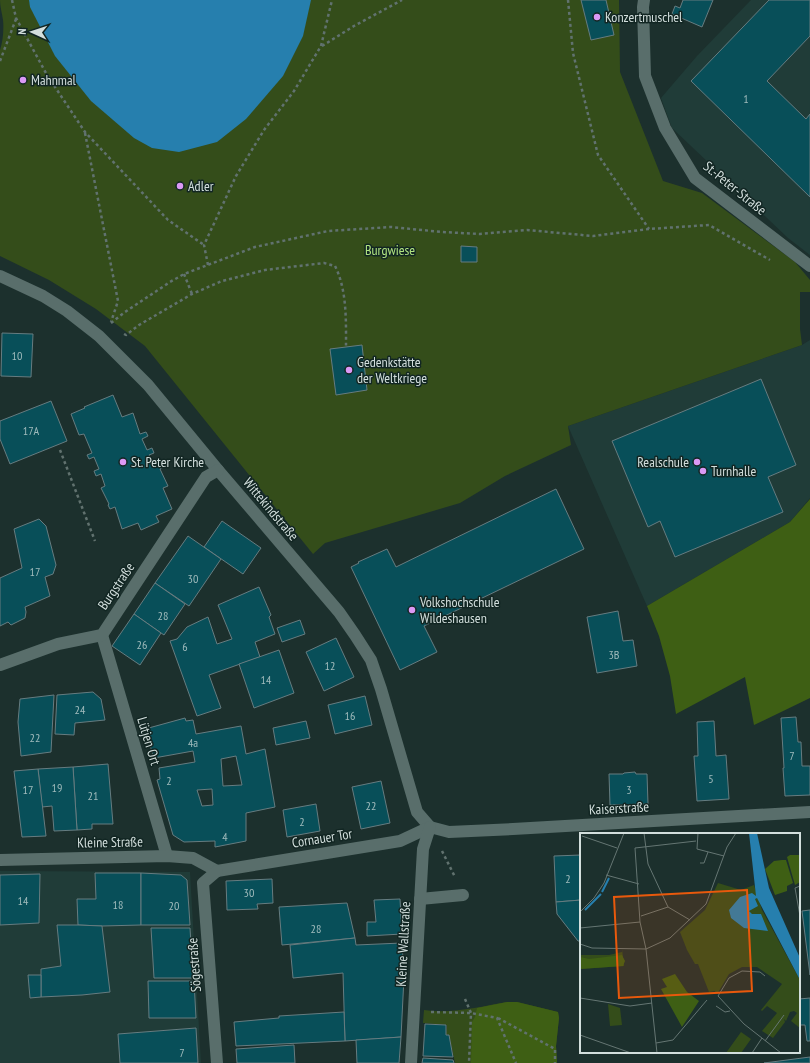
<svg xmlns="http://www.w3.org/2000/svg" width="810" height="1063" font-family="'PT Sans Narrow',sans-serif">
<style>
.built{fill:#203c38}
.green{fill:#344d1a}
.forest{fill:#3e5f14}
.water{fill:#267fae}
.building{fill:#084f59;stroke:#667c80;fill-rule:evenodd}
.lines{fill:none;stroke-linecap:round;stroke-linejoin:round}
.path{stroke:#61726f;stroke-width:2.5;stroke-dasharray:3 3;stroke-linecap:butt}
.minor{stroke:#596e6b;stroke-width:12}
.poi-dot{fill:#db99f5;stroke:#122623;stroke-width:1.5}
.labels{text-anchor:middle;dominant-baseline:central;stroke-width:3;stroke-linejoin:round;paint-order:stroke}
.number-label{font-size:12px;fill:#a0bbbc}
.poi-label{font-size:14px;fill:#d3dfdd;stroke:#122623;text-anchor:start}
.street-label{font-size:14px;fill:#d3dfdd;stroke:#122623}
.park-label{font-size:14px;fill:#b1e481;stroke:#122623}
.inset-river{fill:none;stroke:#267fae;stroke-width:2}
.inset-road{fill:none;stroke:#657673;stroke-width:1}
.view{fill:#e8590c;fill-opacity:0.15;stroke:#e8590c;stroke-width:2}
.inset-edge{fill:none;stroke:#d3dfdd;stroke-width:2}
</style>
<rect width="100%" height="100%" fill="#1c302d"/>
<g class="built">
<path d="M751,0H810V255L788,238L672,128L661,98L697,56Z"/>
<path d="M810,340V498L790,522L647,606L568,426L802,345Z"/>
<path d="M0,871L190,872L201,1063H0Z"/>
</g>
<g class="green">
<path d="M0,0H619L620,72L663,181L702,193L795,262L810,280V292H800V329L802,345L568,426L571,445L505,476L460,503L325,543L313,554L145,346L96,309L49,280L0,256V50C3,41 4,29 3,20C2,13 0,7 0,0Z"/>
<path d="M507,1002H517L558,1012L559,1018L556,1046L557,1063H455L449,1035L446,1034L447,1025L423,1023L424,1010C452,1014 479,1007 507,1002Z"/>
</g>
<g class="forest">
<path d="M810,499V698L754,725L745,677L676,714L670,676L659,636L647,606L790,522Z"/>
<path d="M507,1002H517L558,1012L559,1018L556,1046L557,1063H471L472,1022L475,1017L477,1008Z"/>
</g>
<path class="water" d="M29,0H311L303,36L283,76L246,119L217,142L179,152L152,148L134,138L91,101L55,56L30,7Z"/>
<g class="building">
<path d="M581,0H606L614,35L591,40Z"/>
<path d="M683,0H713L702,27L672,14L675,6L680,8Z"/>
<path d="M769,0H810V36L767,81L806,119L810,114V197L691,81Z"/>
<path d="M461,246L477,247V262H461Z"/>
<path d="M2,333L33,334L31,377L1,376Z"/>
<path d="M362,345L367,390L336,395L330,349Z"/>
<path d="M761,379L796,465L768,477L783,512L675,557L660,521L648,527L612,441Z"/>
<path d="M113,395L122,417L133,413L140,434L146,432L148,436L142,439L147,450L152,448L154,453L149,455L154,466L159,464L161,469H160L168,486L163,488L172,509L156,516L159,522L141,530L138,523L122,529L115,507L110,509L108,505L109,504L101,488L105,486L101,474L96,476L94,471L99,469L94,457L89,459L87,455L92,453L84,434L79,435L71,414L85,408L84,407Z"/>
<path d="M51,401L67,441L10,464L0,439V421Z"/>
<path d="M556,489L584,549L424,626L437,652L400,670L351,567L359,563L358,562L387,549L396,567Z"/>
<path d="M39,519L46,526L56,565L53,574L45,577L50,596L25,607L26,612L25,618L11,625L8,622L0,626V578L22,568L14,529Z"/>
<path d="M222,521L261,548L243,574L204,547Z"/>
<path d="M188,536L221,559L189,606L155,583Z"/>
<path d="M155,583L185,604L164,635L134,614Z"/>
<path d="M259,587L271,615L269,617L275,634L255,642L260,657L209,675L221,708L197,716L170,641L177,639L187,627L208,617L217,644L232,639L218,605Z"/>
<path d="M618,611L623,641L633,640L637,666L597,673L587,617Z"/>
<path d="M134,614L161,633L140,665L112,646Z"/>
<path d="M300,620L305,634L282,642L277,628Z"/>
<path d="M336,638L354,677L324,691L306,652Z"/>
<path d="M279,650L294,693L254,708L239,664Z"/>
<path d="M93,692L101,699L105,720L75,723L74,735L55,734L57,695Z"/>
<path d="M54,695L51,752L21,756L18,722L20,699Z"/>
<path d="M365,696L372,725L335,734L328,705Z"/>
<path d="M796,717L798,742H801L802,766H810V795L785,796L783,768H784L781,718Z"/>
<path d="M185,718L186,721L193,720L196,734L241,726L246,754L265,749L275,807L246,813V841L215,847V841L184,842L173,835L157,780L160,779L159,768L195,762L193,751L154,758L145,729ZM236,756L242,785L223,786L221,759ZM212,789L213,805L202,806L197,790Z"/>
<path d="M306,721L310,738L276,745L273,728Z"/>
<path d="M714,721L716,756L726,755L729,799L697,801L694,756H698L697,722Z"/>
<path d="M108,764L113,824H92V829L77,830L73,767Z"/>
<path d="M73,767L77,830L54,831L52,806L42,807L38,769Z"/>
<path d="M38,769L46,836L22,837L14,771Z"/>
<path d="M635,772L636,774H647L648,804L610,805L609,774H623L624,773Z"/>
<path d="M381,781L390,823L361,829L352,787Z"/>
<path d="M316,804L320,831L287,837L283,810Z"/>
<path d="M581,855V900L556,902L554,856Z"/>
<path d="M95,873H141V925L102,926L78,925L77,899H96Z"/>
<path d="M141,873L181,875L187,880L190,925H141Z"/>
<path d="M40,874L39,923L0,925V875Z"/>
<path d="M272,879L273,903L257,904L258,909L227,910L226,881Z"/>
<path d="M400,899L402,934L367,936V922H376L374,900Z"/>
<path d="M581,900V941H578L557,914L556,902Z"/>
<path d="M347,903L355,938L282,945L279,907Z"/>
<path d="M810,910V975L802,911Z"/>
<path d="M57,925H78L102,926L110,992L82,995L41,997V969L61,966Z"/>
<path d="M151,928H190L193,978H154Z"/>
<path d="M355,938L356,945L402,943L404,977L401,1037L345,1041L343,973L293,978L290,945Z"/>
<path d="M28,975H41V997L30,998Z"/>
<path d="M148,981H194L196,1018H149Z"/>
<path d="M810,998V1041H807L805,1025H800L799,1015V999Z"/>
<path d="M344,1012L345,1041L236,1046L234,1022L279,1018V1016Z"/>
<path d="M425,1024L446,1025V1035H449L453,1057L423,1056Z"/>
<path d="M196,1028L198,1063H120L118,1034Z"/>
<path d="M401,1037L399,1063H357L356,1040Z"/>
<path d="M294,1045L295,1063H237L236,1049Z"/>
<path d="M810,1057V1063H764Z"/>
<path d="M423,1058L453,1060L454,1063H422Z"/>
</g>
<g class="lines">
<g class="path">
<path d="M12,0L16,18L47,75L85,132L168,220L204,245"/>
<path d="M568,0L573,53L598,155L649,229"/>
<path d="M322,46L354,26L402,0"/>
<path d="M0,61L16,19"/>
<path d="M85,133L118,301L111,322"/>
<path d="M208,265L204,245L236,176L264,130L294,91L321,46L332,0"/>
<path d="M184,274L192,294"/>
<path d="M111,323L125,312L170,282L184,274L255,247L328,231L391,227L442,232L480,234L527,230L593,236L649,229L709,225L770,260"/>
<path d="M124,334L126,335L139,325L192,294L222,281L265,270L324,263L335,266C347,290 346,320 346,347"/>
<path d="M60,450L95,541"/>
<path d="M442,851L455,877"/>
<path d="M465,999L471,1013L469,1063"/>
<path d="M431,1012L471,1013L497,1018L516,1063"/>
<path d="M498,1018L555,1049V1063"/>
</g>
<g class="minor">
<path d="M644,0L643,7L645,76L665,128L695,178L810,266"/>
<path d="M0,276L43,296L67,311L99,336L148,385L218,470L339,612L355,635L371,660L381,689L417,812L430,827"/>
<path d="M102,635L167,856"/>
<path d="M0,665L58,644L102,635L206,477L218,470"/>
<path d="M430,827L449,832L513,829L810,812"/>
<path d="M0,860L167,856L193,858L217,871"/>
<path d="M217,871L400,841L430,827"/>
<path d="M420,899L463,895"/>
<path d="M217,1063L203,883L217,871"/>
<path d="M411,1063L423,849L430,827"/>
</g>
</g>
<g class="poi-dot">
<circle cx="597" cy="17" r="4"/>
<circle cx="23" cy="80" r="4"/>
<circle cx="180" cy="186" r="4"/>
<circle cx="349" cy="370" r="4"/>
<circle cx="123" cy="462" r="4"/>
<circle cx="697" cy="462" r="4"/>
<circle cx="703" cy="471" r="4"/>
<circle cx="412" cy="610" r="4"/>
</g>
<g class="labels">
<g class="number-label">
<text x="746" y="98">1</text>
<text x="17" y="355">10</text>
<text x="31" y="430">17A</text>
<text x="35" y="571">17</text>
<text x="193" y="578">30</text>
<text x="163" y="615">28</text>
<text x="142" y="644">26</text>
<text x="185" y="646">6</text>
<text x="614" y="654">3B</text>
<text x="330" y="665">12</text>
<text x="266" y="679">14</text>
<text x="80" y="709">24</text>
<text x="350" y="715">16</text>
<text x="35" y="737">22</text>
<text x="193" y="742">4a</text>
<text x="792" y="755">7</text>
<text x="711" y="778">5</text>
<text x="169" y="780">2</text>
<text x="57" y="787">19</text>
<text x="28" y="789">17</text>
<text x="629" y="789">3</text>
<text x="93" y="795">21</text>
<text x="371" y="805">22</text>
<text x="302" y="821">2</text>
<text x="225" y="836">4</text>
<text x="568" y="878">2</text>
<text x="249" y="892">30</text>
<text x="23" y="900">14</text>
<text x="118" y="904">18</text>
<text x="174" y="905">20</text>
<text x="316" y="928">28</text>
<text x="182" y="1052">7</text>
</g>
<g class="poi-label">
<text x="605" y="17">Konzertmuschel</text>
<text x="31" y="80">Mahnmal</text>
<text x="188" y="186">Adler</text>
<text x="357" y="362">Gedenkstätte<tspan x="357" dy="16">der Weltkriege</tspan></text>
<text x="131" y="462">St. Peter Kirche</text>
<text x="689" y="462" text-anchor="end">Realschule</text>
<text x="711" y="471">Turnhalle</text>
<text x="420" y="602">Volkshochschule<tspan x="420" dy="16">Wildeshausen</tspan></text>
</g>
<g class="street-label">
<text transform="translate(735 188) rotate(39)">St.-Peter-Straße</text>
<text transform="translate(271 509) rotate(50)">Wittekindstraße</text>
<text transform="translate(116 586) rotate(-56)">Burgstraße</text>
<text transform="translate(149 741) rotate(73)">Lütjen Ort</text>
<text transform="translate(619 808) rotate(-3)">Kaiserstraße</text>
<text transform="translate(322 838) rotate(-9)">Cornauer Tor</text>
<text transform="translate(110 842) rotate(-1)">Kleine Straße</text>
<text transform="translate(403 944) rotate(-87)">Kleine Wallstraße</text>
<text transform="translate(194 965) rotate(-94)">Sögestraße</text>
</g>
<g class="park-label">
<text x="390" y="250">Burgwiese</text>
</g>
</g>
<g transform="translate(580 833)">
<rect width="220" height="220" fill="#1c302d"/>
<path d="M138,50L161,57L174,52L182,77L220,147V195L211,188L217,180L214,178L210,179L206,188L204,186L205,189L193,205L182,198L197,180L187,173L182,178L181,177L202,151L177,134H162L149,141L139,158L136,161L135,158L129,159L118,131H115L107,117L100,99L125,77ZM42,116L44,133L0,136V122H29L42,119ZM28,171L40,175L42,192L30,193ZM161,199L171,206L161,220H146Z" fill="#344d1a"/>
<path d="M210,22H220V49L215,52L207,24ZM202,27H206L213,50L207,53V58L195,62L185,36L194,28ZM42,122L45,128L43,133L0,136V124L9,126ZM95,141L107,159L119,168L102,194L81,156L87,154L82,146Z" fill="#3e5f14"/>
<path d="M169,0H177L189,55L220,125V147L177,65L175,66L178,73L169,78L172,81H181L188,98L164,95L151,85L149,77L160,64L172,60L176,63Z" fill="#267fae"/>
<path class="inset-river" d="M22,59L29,45M5,77L21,61"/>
<path class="inset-road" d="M64,0L68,31L88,74L110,87M118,0L117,16L144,23M2,3L37,15M120,30H124L128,19M26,42L59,51M220,53L215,55L220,83M0,79L14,65L24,50L44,0M61,83L88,74M0,95L60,89M0,111L12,115L66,116M66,116L90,105L126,71L147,14L156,0M185,143L180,139L162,138L149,145L138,163L164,191L201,220M0,165L50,173L72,170M136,173L145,179L150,178M0,202L51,220M185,208L204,182M76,210L93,207L127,167M77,220L66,116L60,89L55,15L116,8M172,220L182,205"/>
<path class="view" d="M167,57L172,158L39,165L34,64Z"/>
<rect width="220" height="220" class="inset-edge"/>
</g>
<g transform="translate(32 32) rotate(273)" stroke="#122623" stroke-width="3" paint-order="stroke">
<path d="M0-3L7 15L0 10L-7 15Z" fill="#d3dfdd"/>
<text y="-6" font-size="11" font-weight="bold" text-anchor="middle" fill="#d3dfdd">N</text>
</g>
</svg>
